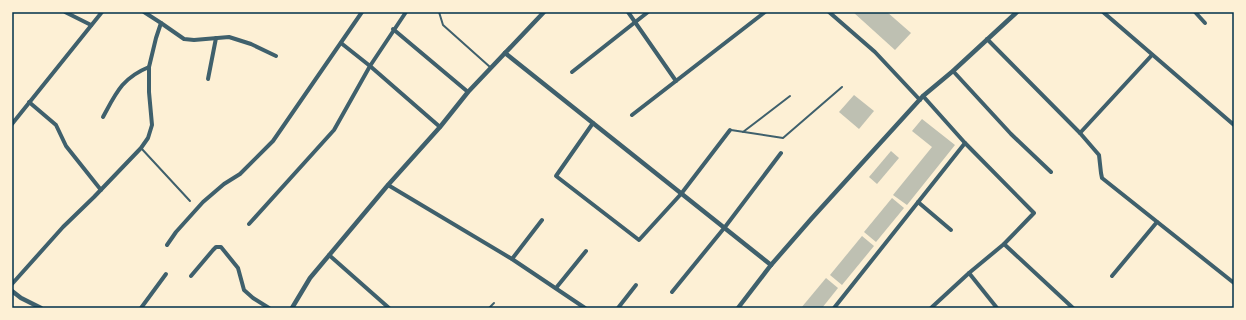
<svg xmlns="http://www.w3.org/2000/svg" width="1246" height="320" font-family="Montserrat,sans-serif">
<style>
.building{fill:#bec0b2}
.lines{fill:none;stroke-linecap:round;stroke-linejoin:round}
.service{stroke:#3f606c;stroke-width:2}
.minor{stroke:#3f606c;stroke-width:4}
.tertiary{stroke:#3f606c;stroke-width:4.5}
.neatline{fill:none;stroke:#003049;stroke-width:1.5}
</style>
<rect width="100%" height="100%" fill="#fdf0d5"/>
<g class="building">
<path d="M853,12H887L911,33L895,50Z"/>
<path d="M854,95L874,111L859,129L839,112Z"/>
<path d="M922,119L955,145L907,205L893,195L932,147L912,131Z"/>
<path d="M891,151L899,158L877,184L869,177Z"/>
<path d="M892,198L904,208L876,242L864,232Z"/>
<path d="M862,236L874,246L842,285L830,275Z"/>
<path d="M826,278L838,288L822,308H801Z"/>
</g>
<g class="lines">
<g class="service">
<path d="M439,12L443,25L490,67"/>
<path d="M731,130L783,138L842,87"/>
<path d="M743,132L790,96"/>
<path d="M141,148L190,201"/>
<path d="M489,308L494,303"/>
</g>
<g class="minor">
<path d="M65,12L91,25"/>
<path d="M628,12L676,81"/>
<path d="M829,12L875,52L920,100"/>
<path d="M1103,12L1234,125"/>
<path d="M1195,12L1205,23"/>
<path d="M161,23L184,39L194,40L229,37L251,44L276,56"/>
<path d="M393,29L468,92"/>
<path d="M987,39L1080,133L1099,155L1101,173L1102,178L1234,283"/>
<path d="M341,43L370,66L440,127"/>
<path d="M953,71L1011,134L1051,172"/>
<path d="M572,72L648,12"/>
<path d="M208,79L216,38"/>
<path d="M923,96L965,143L1034,213L1004,244L969,273L931,308"/>
<path d="M29,102L56,125L66,146L101,190"/>
<path d="M632,115L765,12"/>
<path d="M103,117C116,93 122,78 149,67"/>
<path d="M593,123L556,176L639,240L681,194L730,130"/>
<path d="M12,124L102,12"/>
<path d="M1080,133L1152,55"/>
<path d="M388,185L512,259L585,308"/>
<path d="M918,202L951,230"/>
<path d="M249,224L334,130L370,66L406,12"/>
<path d="M1004,244L1073,308"/>
<path d="M167,245L176,232L203,202L224,184L240,174L273,141L362,12"/>
<path d="M329,255L389,308"/>
<path d="M512,259L542,220"/>
<path d="M969,273L997,308"/>
<path d="M191,276L213,250L216,247H221L238,268L244,290L253,298L269,308"/>
<path d="M1112,276L1157,222"/>
<path d="M12,284L63,227L94,197L141,148L148,138L152,125L149,92V67L156,38L161,23L144,12"/>
<path d="M556,288L586,251"/>
<path d="M672,292L725,227L781,153"/>
<path d="M141,308L166,274"/>
<path d="M618,308L636,285"/>
<path d="M834,308L965,143"/>
</g>
<g class="tertiary">
<path d="M505,53L771,265"/>
<path d="M12,291L21,298L41,308"/>
<path d="M292,308L310,278L388,185L440,127L468,92L544,12"/>
<path d="M738,308L771,265L812,218L923,96L953,71L1017,12"/>
</g>
</g>
<rect width="1246" height="320" fill="none" stroke="#fdf0d5" stroke-width="26"/>
<rect x="13" y="13" width="1220" height="294" class="neatline"/>
</svg>
